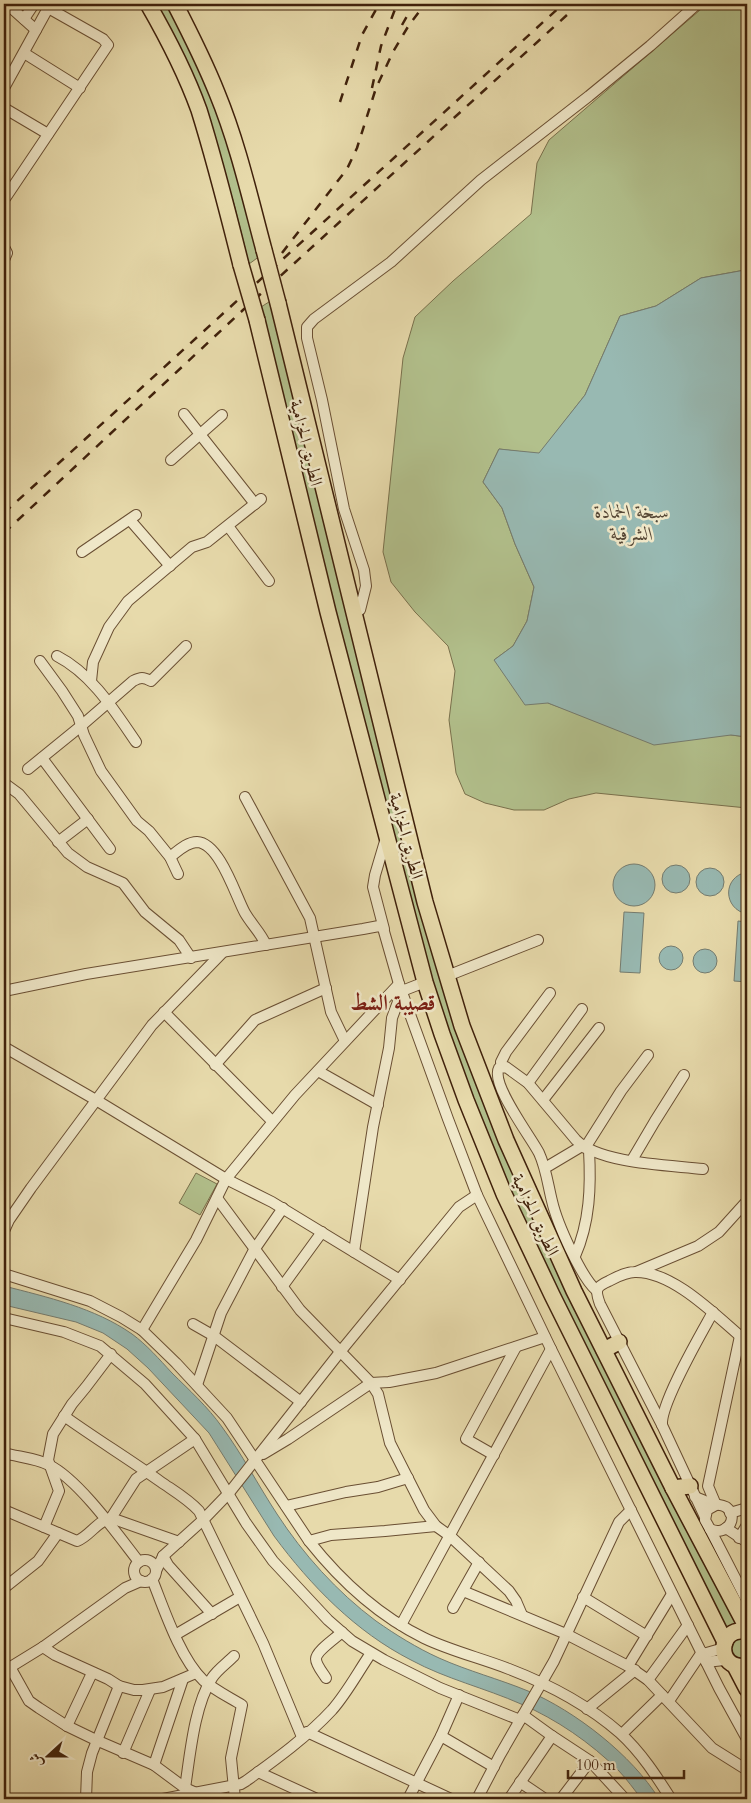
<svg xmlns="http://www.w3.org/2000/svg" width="751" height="1803" font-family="Cardo,Amiri,serif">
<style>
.green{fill:#b2c08c;stroke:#79704c}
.water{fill:#98b9b2;stroke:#757c6f}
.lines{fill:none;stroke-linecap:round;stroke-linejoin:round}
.minor-casing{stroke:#6a4f33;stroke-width:12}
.highway-casing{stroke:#40210b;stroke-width:18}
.minor{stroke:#efe7c8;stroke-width:10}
.highway{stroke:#e7daab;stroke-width:15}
.rail{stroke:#40210b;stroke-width:2.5;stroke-dasharray:9 9;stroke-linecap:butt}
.highway-bridge-casing{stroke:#40210b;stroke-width:18;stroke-linecap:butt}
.highway-bridge{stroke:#e7daab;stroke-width:15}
.labels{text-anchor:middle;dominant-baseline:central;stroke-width:5;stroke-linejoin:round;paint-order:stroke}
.street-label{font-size:18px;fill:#40210b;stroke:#efe7c8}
.water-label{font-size:19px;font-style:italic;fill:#564735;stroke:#efe7c8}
.district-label{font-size:22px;font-weight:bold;fill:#7a1f14;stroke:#efe7c8}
</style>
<rect width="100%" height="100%" fill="#e7daab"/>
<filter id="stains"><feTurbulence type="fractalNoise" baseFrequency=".004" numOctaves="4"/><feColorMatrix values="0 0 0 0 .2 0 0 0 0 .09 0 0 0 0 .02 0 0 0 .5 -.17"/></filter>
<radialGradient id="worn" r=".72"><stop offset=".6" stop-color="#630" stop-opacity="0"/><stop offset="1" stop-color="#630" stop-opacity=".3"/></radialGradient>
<g class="green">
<path d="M154,4H170L185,30L230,142L260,256L249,264L234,204L216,144Z"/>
<path d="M707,4H747V268L745,270L701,278L656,306L620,316L585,395L539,454L499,449L483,482L502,508L515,544L534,587L527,621L513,646L494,660L548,703L581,715L747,737V808L596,793L569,799L544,810H514L485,803L465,794L456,773L449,720L455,671L448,646L415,612L391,582L383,552L403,358L415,317L453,281L531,214L537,163L549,140Z"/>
<path d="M272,300L480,1086L741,1624L724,1634L505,1185L444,1025L332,603L261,307Z"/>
<path d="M196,1173L217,1184L200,1215L179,1203Z"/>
<path d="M747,1637V1660L745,1661L731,1655L730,1643L733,1639Z"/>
</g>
<g class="water">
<path d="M747,268V737L731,735L654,745L548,703L525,705L494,660L513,646L527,621L534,587L515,544L502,508L483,482L499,449L539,453L585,395L620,316L656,306L701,278L745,270Z"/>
<circle cx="634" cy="885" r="21"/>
<circle cx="676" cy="879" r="14"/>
<circle cx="710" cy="882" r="14"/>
<path d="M747,872V914C723,909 722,877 747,872Z"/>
<path d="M624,912L644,913L640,973L620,972Z"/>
<path d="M738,921L747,922V982L734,981Z"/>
<circle cx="671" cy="958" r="12"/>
<circle cx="705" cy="961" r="12"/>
<path d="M4,1286C47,1297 95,1308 132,1334C147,1345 159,1359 172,1373C189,1390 208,1407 222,1427C242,1454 258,1485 277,1514C303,1554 337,1592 376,1621C396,1635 417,1648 439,1658C468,1671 499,1679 528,1691C575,1711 632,1755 659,1799H642C634,1790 627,1779 618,1770C591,1743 556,1719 521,1704C485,1688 446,1679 411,1660C356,1632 311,1586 274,1536L209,1433L148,1368L127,1349L103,1333L76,1322L4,1305Z"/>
</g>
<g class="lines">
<defs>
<g id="minor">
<path d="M7,4L36,30"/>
<path d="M24,19L34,4"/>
<path d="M24,53L80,88"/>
<path d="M4,88L47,10L50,9L103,39L108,45L4,200"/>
<path d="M4,108L48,134"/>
<path d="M4,247L7,253L4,260"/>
<path d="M184,414L255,504"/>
<path d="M171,460L222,415"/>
<path d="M130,520L170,566"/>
<path d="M228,526L269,581"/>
<path d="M82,552L136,515"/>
<path d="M354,612L360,610L366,586L364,570L344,509L322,400L307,338V327L314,319L391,262L481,180L589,96L650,46L697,4"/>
<path d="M57,656C92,674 114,710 136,742"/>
<path d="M40,661L62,691L78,716L84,735L101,771L137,821L149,831L170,857L178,874"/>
<path d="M91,681L93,662L109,627L128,601L192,547L207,542L261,499"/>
<path d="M42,758L110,849"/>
<path d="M28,769L81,726L133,681C141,677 143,677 151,681L186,646"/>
<path d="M4,783L19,794L68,853L87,867L123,883L145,912L179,940L191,958"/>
<path d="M245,797L310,918L331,1012L345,1041"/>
<path d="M58,842L88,819"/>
<path d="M170,857C178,851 187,842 197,842C220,843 236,897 245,913C252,925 261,933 266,945"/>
<path d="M384,929L373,887L375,875L386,838"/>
<path d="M447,976L538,940"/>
<path d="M4,991L86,974L363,929L379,926L383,928L399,984L448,1119L477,1195L551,1349L719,1688L747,1739"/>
<path d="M164,1012L272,1121"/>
<path d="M4,1047L96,1100L226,1179L272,1202L400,1280"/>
<path d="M215,1065L255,1020L326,988"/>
<path d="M502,1066L501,1062L506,1052L550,993"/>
<path d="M318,1071L378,1105"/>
<path d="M528,1083L582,1009"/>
<path d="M543,1100L599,1028"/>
<path d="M585,1148L621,1091L648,1055"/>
<path d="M632,1160L655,1121L684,1075"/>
<path d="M545,1168L582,1146"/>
<path d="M217,1198L300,1310L371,1383L378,1394L390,1443L424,1510L436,1526L450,1536L509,1591L516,1601L522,1615"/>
<path d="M4,1231L9,1220L31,1188L152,1025L222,953"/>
<path d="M354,1252L373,1127L389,1048L392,1018L402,991L425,982"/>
<path d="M575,1256C590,1222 591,1186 589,1150"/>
<path d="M636,1272L698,1246L719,1232L747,1201"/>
<path d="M4,1274L90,1301L121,1317L142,1330L176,1363L227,1418L309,1541C340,1580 379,1616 424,1638C451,1651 481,1658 509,1669C548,1684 589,1706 620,1733C641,1752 657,1777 671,1799"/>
<path d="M282,1287L322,1232"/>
<path d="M596,1290C581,1277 557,1223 552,1201C548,1185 546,1168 539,1153C531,1137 490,1084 499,1068L506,1067L528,1083L576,1140C600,1164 669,1165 703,1169"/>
<path d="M4,1318L64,1332L100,1346L145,1384L195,1439L246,1523L273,1561L328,1620L352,1641L384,1660L440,1688L520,1720"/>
<path d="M193,1324L214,1336L301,1402"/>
<path d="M142,1330L196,1240L226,1179L295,1095L399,984"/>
<path d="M197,1385L221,1313L254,1250L283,1208"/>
<path d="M64,1416C96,1439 129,1459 161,1482C174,1491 188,1499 199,1511L263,1643L302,1737"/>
<path d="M662,1425L600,1304C595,1290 595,1287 609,1281C617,1277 625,1272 635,1272C674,1271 718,1318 747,1342"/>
<path d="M4,1453C18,1457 36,1458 49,1465C79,1480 118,1535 139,1562"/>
<path d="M263,1454L288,1439L371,1383L389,1382L436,1373L545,1337"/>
<path d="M494,1455L466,1439L516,1347"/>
<path d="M695,1497C701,1499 708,1503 714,1504C719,1505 722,1505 726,1507C740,1518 726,1537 710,1529L705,1520L707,1510L716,1505"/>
<path d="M716,1505L708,1486L740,1336"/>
<path d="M286,1506L346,1492L378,1487L408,1478"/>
<path d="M4,1510L77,1541C90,1536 97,1521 111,1518L179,1542"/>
<path d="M730,1513L747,1508"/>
<path d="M705,1517L662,1425C660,1404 701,1334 713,1312"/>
<path d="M111,1518L136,1479L195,1439"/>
<path d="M44,1527L59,1491L48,1460L53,1434L72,1404L86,1387L111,1354"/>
<path d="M726,1528L747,1542"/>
<path d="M710,1529L747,1601"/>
<path d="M739,1538L747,1525"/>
<path d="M309,1541L331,1535L385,1531L436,1526"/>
<path d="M163,1556L168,1565L212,1614"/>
<circle cx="145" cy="1571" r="11"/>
<path d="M156,1571L163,1556L203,1520L229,1493L340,1352L459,1207L477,1195"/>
<path d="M152,1579C164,1609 180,1658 203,1680C214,1690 229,1697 242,1705L231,1758L235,1799"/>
<path d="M4,1588L38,1561L58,1533"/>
<path d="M463,1591L566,1634L628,1666L648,1680L712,1748L747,1770"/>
<path d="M583,1597L647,1636"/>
<path d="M453,1608L479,1562"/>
<path d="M401,1625L551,1349"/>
<path d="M175,1635L240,1597"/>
<path d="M43,1647L55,1655L108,1679L119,1686L134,1690H143L163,1687L196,1673"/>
<path d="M703,1654L724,1648"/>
<path d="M706,1662L724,1660L730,1663"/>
<path d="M628,1666L672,1594"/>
<path d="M10,1667L29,1701L39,1708L67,1726L96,1740L154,1765L185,1788L194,1792"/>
<path d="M4,1671L43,1647L125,1588L141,1581"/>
<path d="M326,1678C323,1673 316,1665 316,1659C316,1651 336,1638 342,1632"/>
<path d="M648,1680L688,1625"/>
<path d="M669,1701L702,1652"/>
<path d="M587,1709L635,1670"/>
<path d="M523,1715L554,1661L619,1522L631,1510"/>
<path d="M67,1726L92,1673"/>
<path d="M307,1732L451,1799"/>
<path d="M622,1734L662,1695"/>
<path d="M441,1736L494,1767"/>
<path d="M123,1753L150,1690"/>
<path d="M154,1765L183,1679"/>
<path d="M258,1772L317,1799"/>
<path d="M520,1782L545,1799"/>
<path d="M185,1788C190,1756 194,1706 212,1678C217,1670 227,1663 234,1656"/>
<path d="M86,1799L87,1772L92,1753L119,1686"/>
<path d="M163,1799L241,1784L246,1781C275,1760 307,1737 332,1710C347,1693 358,1672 371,1653"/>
<path d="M408,1799L441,1736L459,1695"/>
<path d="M477,1799L500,1755L523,1715L552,1736L590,1761L625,1799"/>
<path d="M509,1799L552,1736"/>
<path d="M561,1799L590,1761"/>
</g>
<g id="highway">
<path d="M148,4C167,37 186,74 199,110C215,161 228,213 241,265"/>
<path d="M175,4C190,33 205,63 217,93C238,144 250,198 264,250"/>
<path d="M278,303L425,902L462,1026L506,1140L574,1291L673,1488L747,1628"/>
<path d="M257,320L328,612L425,982L442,1034L466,1100L504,1194L552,1295L725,1642"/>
<path d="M604,1350L619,1342"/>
<path d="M673,1488L690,1486"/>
<path d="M747,1632C718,1624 714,1671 747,1666"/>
<path d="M735,1666L747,1689"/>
</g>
</defs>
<use href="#minor" class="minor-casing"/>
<use href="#highway" class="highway-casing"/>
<use href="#minor" class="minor"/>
<use href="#highway" class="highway"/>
<g class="rail">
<path d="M402,25L414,4"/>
<path d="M372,88L381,46L397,4"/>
<path d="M340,102L362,35L379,4"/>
<path d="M282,253L347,169L357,148L376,88L393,52L409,25L425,4"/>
<path d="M4,513L563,4"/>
<path d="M4,533L243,310L579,4"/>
</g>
<defs>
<g id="highway-bridge">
<path d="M264,250L278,303"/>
<path d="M241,265L257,320"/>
</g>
</defs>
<use href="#highway-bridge" class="highway-bridge-casing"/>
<use href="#highway-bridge" class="highway-bridge"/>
</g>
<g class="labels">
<g class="street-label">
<text transform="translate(306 443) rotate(76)">الطريق الحزامية</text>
<text transform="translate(406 836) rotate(75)">الطريق الحزامية</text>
<text transform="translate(535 1215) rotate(65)">الطريق الحزامية</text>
</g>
<g class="water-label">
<text x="632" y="512">سبخة الحمادة<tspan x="632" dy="22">الشرقية</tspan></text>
</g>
<g class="district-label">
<text x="393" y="1003">قصيبة الشط</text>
</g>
</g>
<rect width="751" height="1803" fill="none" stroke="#e7daab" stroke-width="20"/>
<rect x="5" y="5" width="741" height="1793" fill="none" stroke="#40210b" stroke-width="2.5"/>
<rect x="10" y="10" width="731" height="1783" fill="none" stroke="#40210b"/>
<g transform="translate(48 1756) rotate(249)" stroke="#efe7c8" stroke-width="4" paint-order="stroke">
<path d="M0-4L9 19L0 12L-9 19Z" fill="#40210b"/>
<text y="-8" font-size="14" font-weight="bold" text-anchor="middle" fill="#40210b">ش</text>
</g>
<path d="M568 1770v8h116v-8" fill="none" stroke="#40210b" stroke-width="2.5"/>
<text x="576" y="1770" font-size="15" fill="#40210b" stroke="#efe7c8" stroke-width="4" paint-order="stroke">100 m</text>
<rect width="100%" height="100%" filter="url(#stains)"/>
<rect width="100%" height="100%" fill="url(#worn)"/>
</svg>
